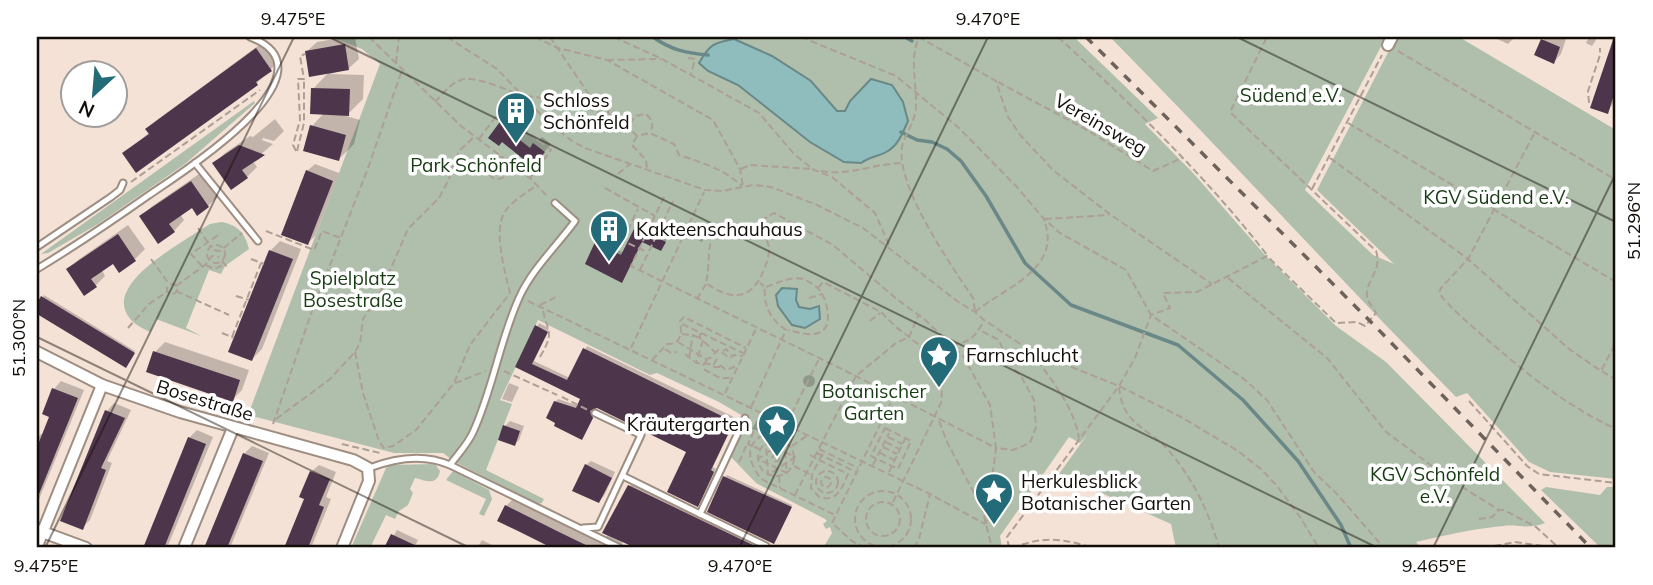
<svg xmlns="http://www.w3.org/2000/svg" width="1653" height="585" font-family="Mulish,sans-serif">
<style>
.green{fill:#afbfac}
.water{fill:#8fbcbd;stroke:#6a8887;stroke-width:2}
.shadow{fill:#0003}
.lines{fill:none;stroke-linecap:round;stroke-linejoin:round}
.stream{stroke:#6a8887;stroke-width:3.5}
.building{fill:#4d364c}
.service-casing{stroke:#9e8e82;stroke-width:9}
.minor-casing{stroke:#9e8e82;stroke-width:14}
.path{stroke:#ad9f95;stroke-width:2;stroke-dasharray:7 3.5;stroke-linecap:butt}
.service{stroke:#fff;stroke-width:5}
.minor{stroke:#fff;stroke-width:10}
.rail{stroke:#6e635c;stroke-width:3.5;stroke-dasharray:9 9;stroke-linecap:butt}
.ticks{fill:none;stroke:#120d09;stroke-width:2;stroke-opacity:0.45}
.labels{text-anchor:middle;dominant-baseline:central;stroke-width:7;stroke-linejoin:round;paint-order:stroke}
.park-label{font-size:19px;fill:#173b13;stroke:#fff}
.poi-label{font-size:19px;fill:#120d09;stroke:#fff;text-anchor:start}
.street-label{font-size:19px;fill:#120d09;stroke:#fff}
.neatline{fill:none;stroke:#120d09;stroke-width:2.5}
.ticks-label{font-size:18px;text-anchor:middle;fill:#120d09}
</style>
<rect width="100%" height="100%" fill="#f4e2d6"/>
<g class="green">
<path d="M331,37H1074L1158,118L1145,124L1193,173L1264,254L1336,326L1386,362L1545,523C1527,530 1520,524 1503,526C1473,529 1445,535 1416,542L1421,548H1176L1171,524L1059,474L1087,435L1080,443L1069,437L1000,536L1002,548H823L832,533L830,527L826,529L823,524L827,521L825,519L756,483L731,457L748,419L719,402L657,373L650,375L538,320L500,400L512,404L486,470L544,499L542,503L538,504L455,462L443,453H394L248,415L380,64L362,49Z"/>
<path d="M1110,37H1386L1305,190L1373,255L1394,264L1317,190L1396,37H1459L1616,130V479L1550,472L1529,462L1467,393L1456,397C1339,279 1227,155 1110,37Z"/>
<path d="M254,101L255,103L185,164L98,224L48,253L41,254Z"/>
<path d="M221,222C238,225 245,233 249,249L225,266L221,274L209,270L186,328L201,336L156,319L150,332C142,328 133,324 128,316C106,283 179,245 200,230L210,224Z"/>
<path d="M435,464L440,471C437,486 427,481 415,478L410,489L413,493L408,505L399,511L395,519L386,515L370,548H351L386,468L390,465Z"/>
<path d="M453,471L489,490L492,499L484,516L479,514L486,499L446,480Z"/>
<path d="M1546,487L1600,495L1607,487H1616V548H1601L1541,490Z"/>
</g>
<g class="water">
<path d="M734,39L772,56L811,81L837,111H845L850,101L871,79L892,85L903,102L908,121C903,132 899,144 888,151C879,157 872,155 861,163L844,162L810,142L738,85L708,71L699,63C710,44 713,43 734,39Z"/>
<path d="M782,288L797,289L796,300L799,307L810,309L819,306L820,319L805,328L792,325L778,306L776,295Z"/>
</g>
<g class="shadow">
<path d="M345,37H355L359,59L348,69L330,74L364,75L363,99L346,116L360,120L354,144L339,159L312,126L324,113L313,89L329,72L306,52L317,42Z"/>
<path d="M1493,37H1515L1508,44Z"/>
<path d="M1546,37H1560L1566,39L1561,54L1554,62L1543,40Z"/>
<path d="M1589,37H1598L1592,46L1586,43Z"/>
<path d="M266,40L279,61L257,83L124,153L150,132L148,129L157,120Z"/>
<path d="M1616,45V100L1607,112L1611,50Z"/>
<path d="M511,113L519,119L516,123L538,141L542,137L551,144L530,169L525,157L502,140L490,137Z"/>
<path d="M275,119L284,131L274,141L263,138L262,140L273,144L253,161L257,167L247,177L215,163L225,153L250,136L253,137Z"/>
<path d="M315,164L339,173L315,236L308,243L307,171Z"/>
<path d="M202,172L218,196L208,206H192L180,214L184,220L174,231L141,217L151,207Z"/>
<path d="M702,224L710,228L702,242L694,238Z"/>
<path d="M128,225L145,249L135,259L120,270L114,262L102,270L105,276L95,286L68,270L78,260Z"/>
<path d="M639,225L667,239L661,249L642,240L624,278L597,243L599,241L624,253Z"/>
<path d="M280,241L301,249L262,349L252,359L270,251Z"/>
<path d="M44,295L135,351L127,364L125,366L37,312V306Z"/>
<path d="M539,323L549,328L534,361L570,378L587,346L736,418L713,467L716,469L700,502L688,451L597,406L592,408L595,414L584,435L555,402L558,399L579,406L582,398L517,366Z"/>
<path d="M165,342L249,370L242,390L232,400L155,352Z"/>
<circle cx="809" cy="381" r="6"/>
<path d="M61,381L84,390L37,504V438L41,434L44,435L51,416L44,413L54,389Z"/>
<path d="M509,383L519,387L512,402L502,399Z"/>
<path d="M114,403L131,410L107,461L112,463L90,520L82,528L107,411Z"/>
<path d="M757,420L763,423L758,431L752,429Z"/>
<path d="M510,421L524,426L519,440L515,444L505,426Z"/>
<path d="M197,430L213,437L167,548H144L189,438Z"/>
<path d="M252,446L269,453L230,548H206L244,454Z"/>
<path d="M591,461L615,472L604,496L599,501L586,465Z"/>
<path d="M319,465L336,472L326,497L331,499L311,548H286L307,498L311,472Z"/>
<path d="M727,475L792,505L776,540L725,477Z"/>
<path d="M634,482L760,543L757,548H638L623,541L621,548H556L499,520L506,506L515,497L603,540L608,534L630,486Z"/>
<path d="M397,530L418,540L414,548H386Z"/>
<path d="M482,540L498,548H477Z"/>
</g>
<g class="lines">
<g class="stream">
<path d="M653,37C671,50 686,53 708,55"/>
<path d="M905,37L912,41"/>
<path d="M901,132L917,140L932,142L947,149L961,161L986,196L1025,263L1071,305L1178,345L1243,400L1298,461L1341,525L1351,548"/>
</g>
</g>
<g class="building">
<path d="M1614,37H1616V88L1608,114L1590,108Z"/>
<path d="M1541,39L1560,47L1554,64L1534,55Z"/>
<path d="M345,44L349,70L309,77L305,51Z"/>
<path d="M256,48L272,71L256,82L258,85L136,173L122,153L149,134L145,129Z"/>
<path d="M311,88L350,89L349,116L310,114Z"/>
<path d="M502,119L513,127L510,132L530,148L533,143L545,152L530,171L519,162L522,158L502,142L499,146L488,138Z"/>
<path d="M310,125L346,135L339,161L303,151Z"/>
<path d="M239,145L265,155L242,170L248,178L231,190L212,163Z"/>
<path d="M306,170L333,181L308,245L281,235Z"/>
<path d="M191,181L209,207L197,216L192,208L169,224L175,232L158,244L139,216Z"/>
<path d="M635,227L666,242L661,251L642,242L622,283L585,264L595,242L621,255Z"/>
<path d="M118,234L136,261L119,273L113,264L91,279L97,287L84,296L66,269Z"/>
<path d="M269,250L293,259L252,361L228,352Z"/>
<path d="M41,296L135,353L126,368L37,314V303Z"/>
<path d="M535,325L548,332L532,364L567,380L583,348L734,422L711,470L714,472L698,507L667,492L686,452L597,408L590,411L593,418L582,440L554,426L555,423L546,418L554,401L576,408L580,399L515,367Z"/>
<path d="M153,351L240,380L233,402L146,372Z"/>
<path d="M52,388L78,398L37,499V447L49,417L42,414Z"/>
<path d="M105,410L125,418L101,468L106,470L83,530L60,521Z"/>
<path d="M503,425L520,431L515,446L498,440Z"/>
<path d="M188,437L206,444L164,548H143Z"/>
<path d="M243,453L263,461L227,548H204Z"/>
<path d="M585,464L612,478L599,503L572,491Z"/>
<path d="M310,471L330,479L319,505L324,507L308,548H284L304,499L299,497Z"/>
<path d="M723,476L792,507L774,544L707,512Z"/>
<path d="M628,485L757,547L756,548H636L602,533Z"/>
<path d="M505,505L559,532L592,548H552L518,531L497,521Z"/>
<path d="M391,534L421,548H384Z"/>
</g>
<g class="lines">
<defs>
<g id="service">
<path d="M195,163L258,241"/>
<path d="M37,247L111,197L120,190L123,183"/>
<path d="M37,269C75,246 112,221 149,195C180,174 342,72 250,37"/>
<path d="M745,418L700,514L766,546L765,548"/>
<path d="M450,465L620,548"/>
<path d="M369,468C395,458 423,453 450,465C458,454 469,443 474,430C493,388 500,340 519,298C532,269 556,247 575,221L555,203"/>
<path d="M623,476L700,514"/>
<path d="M583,528L598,527L641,435L595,413"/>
</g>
<g id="minor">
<path d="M1388,45L1392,37"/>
<path d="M37,352L102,385L180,412L353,460L368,468L369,481L342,548"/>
<path d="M37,530L86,548"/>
<path d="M37,546L102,385"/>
<path d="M184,548L233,428"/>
</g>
</defs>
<use href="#service" class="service-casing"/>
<use href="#minor" class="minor-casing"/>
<g class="path">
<path d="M369,37L461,126L530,178L548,197"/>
<path d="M447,37L497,69L548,122L572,141L585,148L705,190L722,191L753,185L771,187L817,205L863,228L957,301L975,312L984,320L1031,351L1119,386L1181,417L1238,451L1262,470L1277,486L1300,517L1319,548"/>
<path d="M535,37L558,48L607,60L713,120L740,169L743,186"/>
<path d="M550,37L594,102L608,110L609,116"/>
<path d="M614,37L662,59L759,113L794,154L814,170L832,177L875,213L890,247"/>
<path d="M801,37L896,76L959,128L1016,186L1044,219L1060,233L1126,270L1151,315L1244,379L1267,400L1314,472L1337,494L1384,548"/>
<path d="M1058,37C1132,105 1205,175 1267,255"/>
<path d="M1398,51L1616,180"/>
<path d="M688,58L695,59L691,74"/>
<path d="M607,60L661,59"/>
<path d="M396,63L399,37"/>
<path d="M998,82L1087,130L1153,171L1182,158"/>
<path d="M526,96L571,101L629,125L632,131L637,136L650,133L674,144L679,155C703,163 724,169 742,186"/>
<path d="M435,102C443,94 451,83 461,80C474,75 507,90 521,95"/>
<path d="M1589,103L1588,91L1600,55V48"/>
<path d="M1348,123L1616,282"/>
<path d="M630,124L635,116L646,114C653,121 654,124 650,133"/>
<path d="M1534,134L1468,259L1441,288L1439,293C1453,311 1473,327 1490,342C1529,376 1569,407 1616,429"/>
<path d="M637,136L632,145L646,160L647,169"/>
<path d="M479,139L500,111L551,150L530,178"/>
<path d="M296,151L293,145L300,120L298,79H304L300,56L305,54"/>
<path d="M297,151L304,123V80"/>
<circle cx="498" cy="168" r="11"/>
<path d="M1330,158L1468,259L1569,349L1601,371L1616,342"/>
<path d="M741,169L750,165L812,169"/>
<path d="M821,171C849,176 873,164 901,163"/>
<path d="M618,174L630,164"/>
<path d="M131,182L260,90"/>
<path d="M605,188L655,216"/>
<path d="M1312,189L1382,55"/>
<path d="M664,197L631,266L856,376L996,448L986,524"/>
<path d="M1045,219L1109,215"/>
<path d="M664,222L686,235"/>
<path d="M741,224C751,226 762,230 767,241C771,249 768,260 765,267C753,300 733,302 706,283C713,252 699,230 741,224Z"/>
<path d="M752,226L774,213L833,245L898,300L924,319L963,356L990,405L996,448L1013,450L1030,443L1036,427L1034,400L1021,376L1008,363L999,340L978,329"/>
<path d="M198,228L211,247"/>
<path d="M600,230L647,252"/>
<path d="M266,231L314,250L322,231L341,238"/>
<path d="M623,240L638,209"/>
<circle cx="216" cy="254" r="9"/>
<path d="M214,250L220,251L242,233"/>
<path d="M151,259L169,284"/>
<path d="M251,259L264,264"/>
<path d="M222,261L228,268"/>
<path d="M206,265L214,269L223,265"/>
<path d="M202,266L191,254L221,233"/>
<path d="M640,270L673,201"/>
<path d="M1228,278L1327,358L1386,432L1451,480L1499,510"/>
<circle cx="172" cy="289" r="5"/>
<path d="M176,286L205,265L212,256L219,257"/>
<path d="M766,287C777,283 791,276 803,279C809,281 818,287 821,292C827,301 833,325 821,332C811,337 798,332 788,330"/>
<path d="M818,288L823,282L881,312L896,327L918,344L932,367L941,372L943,376L941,403L892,504"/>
<path d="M176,291L229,315"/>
<path d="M236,296L249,300"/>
<path d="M809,298L822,294"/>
<path d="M697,299L706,284"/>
<path d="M528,301L930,494L985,524"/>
<path d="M540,305L558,296"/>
<path d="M975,310L973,298C951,265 896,187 902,147C905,133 916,121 916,106C917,82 909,61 919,37L996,81L1008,117L1021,136L1054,171L1111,215L1212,284"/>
<path d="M975,312C1005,287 1063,269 1044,220"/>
<path d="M870,321L880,313"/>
<path d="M682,324L743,353"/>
<path d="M128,328L149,304L168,291"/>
<path d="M222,333L234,338"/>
<path d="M700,333V338L715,352"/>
<path d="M682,334L693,335L700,338"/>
<path d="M232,337L261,263"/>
<path d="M703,340L696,363L709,364L712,367"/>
<path d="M678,342L706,359L710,358L718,350L730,358L734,355L743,356"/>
<path d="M952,345C973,341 973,338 984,321"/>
<path d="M631,348L704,192"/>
<path d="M665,349L671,353L677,352"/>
<path d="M723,351L726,349L731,355"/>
<path d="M355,352L363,393L379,441L384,448L393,446L416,430L454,383L470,345L510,293C505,271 492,229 506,210C514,200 526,193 537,185"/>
<path d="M1031,352C1051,380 1073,404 1079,438"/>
<path d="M685,354L695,362"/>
<path d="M540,357C555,331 548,334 542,307"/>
<path d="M689,358L693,335"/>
<path d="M717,359L712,367H720"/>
<path d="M652,360L667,344C682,345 682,331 680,321L684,317L746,348"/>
<path d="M707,360L703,365L705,370L720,378H731"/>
<path d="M720,365L726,370L737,366"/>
<path d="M504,371L557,395"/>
<path d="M1602,371L1616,380"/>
<path d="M455,383L486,371"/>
<path d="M1119,387C1123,427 1148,426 1170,452C1193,479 1210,514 1219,548"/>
<path d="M725,393L756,329"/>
<path d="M562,397L588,410"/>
<path d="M1469,401L1527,466L1539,474L1616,483"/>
<path d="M751,407L786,330C771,320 763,306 765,287L760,283"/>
<path d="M276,419L329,380L355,352L360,343L363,319L381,291L408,229L439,198L448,181L459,151L474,137"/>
<path d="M772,420L774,438"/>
<path d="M939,421L948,444L982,508L992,548"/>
<path d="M758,423L762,414"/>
<path d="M787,423L819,359"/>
<path d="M273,424L312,311L367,171L402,70"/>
<path d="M885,428L911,441L898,469L871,456Z"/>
<path d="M754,431L748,444L759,449"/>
<path d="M773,431C745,439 745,458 761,479L835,515"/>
<path d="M888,437L902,444"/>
<circle cx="776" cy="458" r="18"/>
<path d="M784,441L787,473L758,459Z"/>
<path d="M886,442L899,449"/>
<path d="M766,443L795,457L768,475Z"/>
<path d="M342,444L380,453"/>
<path d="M792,446L808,435"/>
<path d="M883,447L897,454"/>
<path d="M819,449L858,468"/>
<path d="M817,453L856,472"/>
<path d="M880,453L894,460"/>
<circle cx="776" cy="458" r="3.5"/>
<path d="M810,455L819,460L824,452"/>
<path d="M819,460L848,474C842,488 837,503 819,497L811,488L812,475Z"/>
<path d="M739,462L747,444"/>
<path d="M873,465L889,433"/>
<path d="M794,466L811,475"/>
<circle cx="827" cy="482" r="11"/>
<path d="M889,472L905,439"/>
<path d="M779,476L780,488"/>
<circle cx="826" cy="482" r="5"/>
<circle cx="883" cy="519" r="28"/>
<path d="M795,495L856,376L896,343L909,337L918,316"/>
<circle cx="883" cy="519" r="17"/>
<path d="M1479,519L1492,517L1499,510H1504L1536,527L1559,548"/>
<path d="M865,548L852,541L832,523L893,398"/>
<path d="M914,548L919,539L930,494"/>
<path d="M1009,548L1007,537L1119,386L1135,358L1151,315L1170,308L1163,293L1197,292L1267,256L1336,323L1357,322L1365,326L1376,313C1373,308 1368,302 1367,297C1365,280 1383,271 1376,251L1230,112L1267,37"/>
<path d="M1012,548C1044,536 1061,538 1093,548"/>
<path d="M1484,548L1515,542L1556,548"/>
</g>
<use href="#service" class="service"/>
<use href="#minor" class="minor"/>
<path class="rail" d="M1086,37L1370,321L1591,548"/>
</g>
<path class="ticks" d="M329,37L1378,548M1237,37L1616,222M37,337L470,548M45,548L294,37M739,548L988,37M1433,548L1616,173"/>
<defs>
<symbol id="building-pin" viewBox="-11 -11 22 30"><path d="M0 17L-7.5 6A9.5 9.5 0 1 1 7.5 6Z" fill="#246b79" stroke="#fff"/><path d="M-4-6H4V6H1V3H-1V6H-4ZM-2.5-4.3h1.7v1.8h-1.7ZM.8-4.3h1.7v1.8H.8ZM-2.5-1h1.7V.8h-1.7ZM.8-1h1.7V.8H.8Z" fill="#fff"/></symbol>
<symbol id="sight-pin" viewBox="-11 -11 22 30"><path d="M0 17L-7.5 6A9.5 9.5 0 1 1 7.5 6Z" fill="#246b79" stroke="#fff"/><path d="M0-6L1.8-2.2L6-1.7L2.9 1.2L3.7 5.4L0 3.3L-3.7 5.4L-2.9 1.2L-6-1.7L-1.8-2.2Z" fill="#fff"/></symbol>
</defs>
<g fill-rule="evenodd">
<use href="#building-pin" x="494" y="89" width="44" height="60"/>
<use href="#building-pin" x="587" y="207" width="44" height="60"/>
<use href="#sight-pin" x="917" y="333" width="44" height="60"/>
<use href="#sight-pin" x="755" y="402" width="44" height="60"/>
<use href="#sight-pin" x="972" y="470" width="44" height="60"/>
</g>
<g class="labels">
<g class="park-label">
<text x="1291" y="95">Südend e.V.</text>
<text x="476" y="165">Park Schönfeld</text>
<text x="1496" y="197">KGV Südend e.V.</text>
<text x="353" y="278">Spielplatz<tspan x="353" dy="22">Bosestraße</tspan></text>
<text x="874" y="391">Botanischer<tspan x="874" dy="22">Garten</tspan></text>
<text x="1435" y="474">KGV Schönfeld<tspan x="1435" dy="22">e.V.</tspan></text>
</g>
<g class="poi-label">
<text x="543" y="100">Schloss<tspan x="543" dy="22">Schönfeld</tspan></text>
<text x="636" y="229">Kakteenschauhaus</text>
<text x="966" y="355">Farnschlucht</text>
<text x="750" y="424" text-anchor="end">Kräutergarten</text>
<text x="1021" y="481">Herkulesblick<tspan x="1021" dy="22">Botanischer Garten</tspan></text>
</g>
<g class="street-label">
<text transform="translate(1101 124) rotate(30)">Vereinsweg</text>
<text transform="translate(205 400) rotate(17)">Bosestraße</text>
</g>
</g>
<rect width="1653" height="585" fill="none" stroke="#ffffff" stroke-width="77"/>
<g transform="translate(94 94) rotate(206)"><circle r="33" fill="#ffffff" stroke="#a09e9d" stroke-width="2"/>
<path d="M0-5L12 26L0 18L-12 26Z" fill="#246b79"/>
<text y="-10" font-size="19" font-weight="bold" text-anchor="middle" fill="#120d09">N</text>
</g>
<rect x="38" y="38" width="1576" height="508" class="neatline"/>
<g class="ticks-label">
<text x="293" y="25">9.475°E</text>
<text x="988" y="25">9.470°E</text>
<text transform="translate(1634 221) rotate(-90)" y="6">51.296°N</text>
<text transform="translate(19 338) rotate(-90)" y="6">51.300°N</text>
<text x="46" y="572">9.475°E</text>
<text x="740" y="572">9.470°E</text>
<text x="1434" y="572">9.465°E</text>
</g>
</svg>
